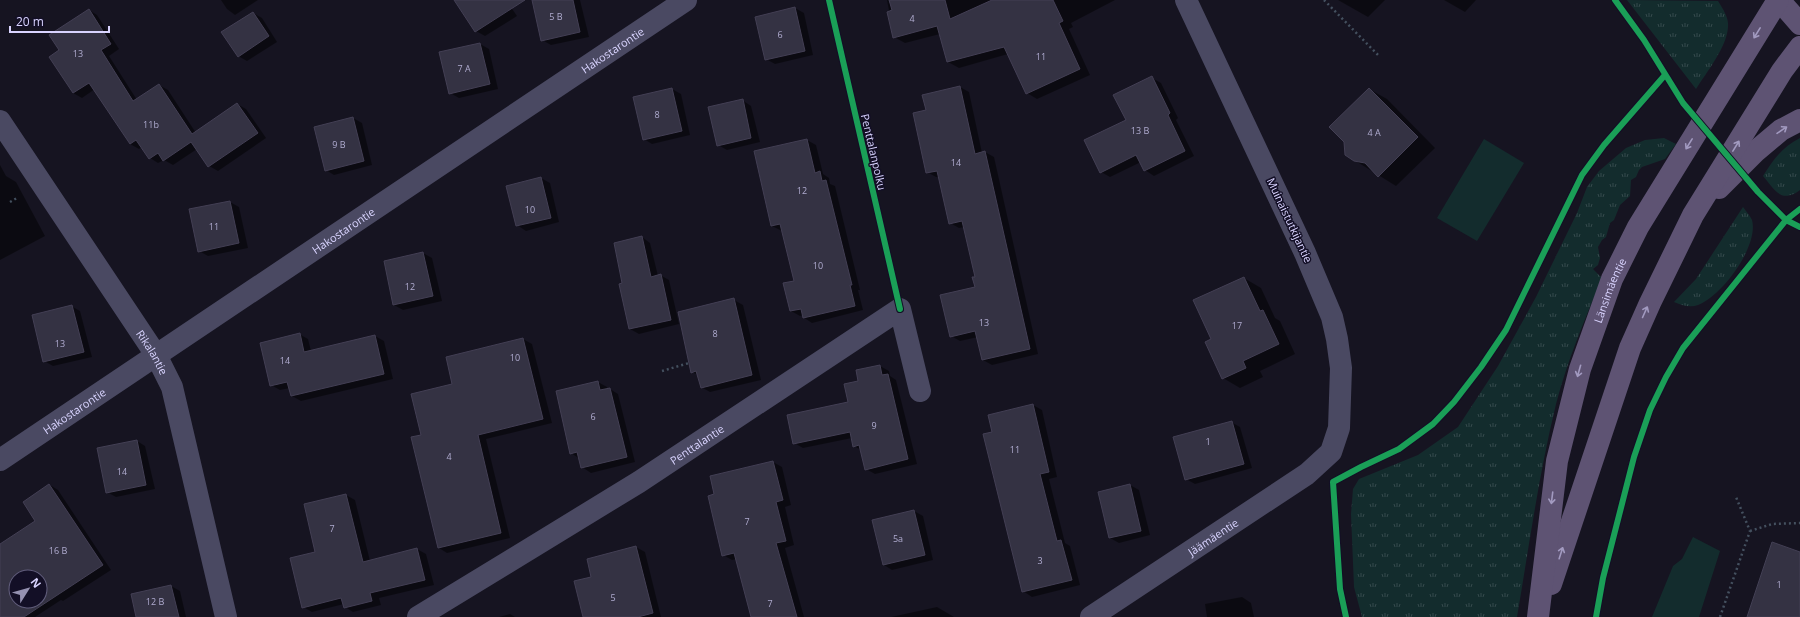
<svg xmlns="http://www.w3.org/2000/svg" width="1800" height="617" font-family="'Open Sans',sans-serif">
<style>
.grass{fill:url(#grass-tufts)}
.pitch{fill:#132c2d}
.shadow{fill:#0007;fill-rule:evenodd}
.building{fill:#343243;stroke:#433f54;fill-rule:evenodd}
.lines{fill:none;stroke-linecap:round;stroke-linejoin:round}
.path{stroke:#44505f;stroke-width:2.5;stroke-dasharray:2 3;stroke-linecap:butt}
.minor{stroke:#4a4962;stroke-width:22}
.major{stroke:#5e5373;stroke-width:22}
.cycleway-casing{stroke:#130f26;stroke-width:8}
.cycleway{stroke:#1a9f57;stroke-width:6}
.oneway{stroke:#a29ac0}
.labels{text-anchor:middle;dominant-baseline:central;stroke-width:3;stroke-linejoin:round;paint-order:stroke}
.number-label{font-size:9px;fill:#b0acd0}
.street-label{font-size:11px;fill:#d9d4ff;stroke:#130f26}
</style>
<defs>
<pattern id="grass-tufts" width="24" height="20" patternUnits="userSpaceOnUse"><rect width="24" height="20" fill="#132c2d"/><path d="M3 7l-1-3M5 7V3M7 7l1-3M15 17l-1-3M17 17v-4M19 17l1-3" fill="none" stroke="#354a4c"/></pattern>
</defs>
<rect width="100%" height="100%" fill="#161421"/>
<g class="grass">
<path d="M1627,0L1718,1C1723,9 1729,18 1728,27C1727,47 1706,73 1696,89Z"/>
<path d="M1664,138L1676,144L1665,159L1642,167L1639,170L1636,177L1631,180L1630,196L1620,205L1614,220L1610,223L1606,237L1602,240L1598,247L1600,258L1598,265L1593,269L1602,278C1585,319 1567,361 1556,404C1539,474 1529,546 1517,617H1362L1354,587L1351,514L1353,489L1359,479L1418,455L1458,427L1498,366L1536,297L1577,213L1587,187L1599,171L1626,148L1645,140Z"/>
<path d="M1800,138V190C1781,204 1775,190 1763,176C1773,160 1782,147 1800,138Z"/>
<path d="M1743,207C1746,211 1750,216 1752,220C1759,246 1722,296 1698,305C1690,308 1681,305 1674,302L1696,279Z"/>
</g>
<g class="pitch">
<path d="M1484,139L1524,163L1477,241L1437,218Z"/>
<path d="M1693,537L1720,551L1699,617H1652L1673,566L1682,559Z"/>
</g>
<g class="shadow">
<path d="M221,0H258L235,15L227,9Z"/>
<path d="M456,0H506L517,16L485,36L476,31Z"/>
<path d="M533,0H580L589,37L551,45L542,40Z"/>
<path d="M887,0H1115L1071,23L1073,27L1069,29L1090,75L1037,99L1027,93L1008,54L959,68L948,62L940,34L905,43L894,37Z"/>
<path d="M1338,0H1385L1368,17Z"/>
<path d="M1444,0H1476L1465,12Z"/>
<path d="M795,8L804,13L813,55L775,64L766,59Z"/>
<path d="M89,10L97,15L119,49L109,56L137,100L159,85L168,90L196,133L237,104L246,109L266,138L218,171L209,166L197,149L173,165L164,160L158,163L150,158L142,147L139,149L130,144L95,89L82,98L73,93L60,51Z"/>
<path d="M253,13L262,18L277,42L247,61L238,56Z"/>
<path d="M480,44L489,49L498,89L459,98L450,93Z"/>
<path d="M1152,78L1161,83L1178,118L1176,120L1194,156L1154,176L1145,170L1141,162L1110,177L1101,172L1127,121Z"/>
<path d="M960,87L969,92L982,153L985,152L994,157L1038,354L992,365L983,360L978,337L960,341L951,336L976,287V277L964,227L959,228L950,223L939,177H936L927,172V111Z"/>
<path d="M672,89L681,94L690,135L652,144L644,139Z"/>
<path d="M1369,89L1387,99L1435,148L1396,186L1354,160Z"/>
<path d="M742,100L751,106L760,142L727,150L718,145Z"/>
<path d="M353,118L362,123L372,165L334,175L326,170Z"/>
<path d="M807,140L816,145L823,174L829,178L830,184L835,186L860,290H858L863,310L812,323L803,317V315L800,316L791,311L795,281L782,231L772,226L755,152Z"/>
<path d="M0,165L6,176L16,182L45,236L0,260Z"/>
<path d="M541,178L550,183L559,222L526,231L517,225Z"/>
<path d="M230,202L239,207L248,248L208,256L199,251Z"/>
<path d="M642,237L650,243L658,276L660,275L669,280L679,324L639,334L630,329L620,285L623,284Z"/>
<path d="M423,253L432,258L442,301L403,310L394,305Z"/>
<path d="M1244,278L1261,288L1275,318L1280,321L1295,354L1260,371L1263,377L1240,388L1223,378L1212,339Z"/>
<path d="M734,300L743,305L761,380L710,392L701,387L698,375L692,372Z"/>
<path d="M71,306L80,311L92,357L53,366L44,361Z"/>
<path d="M299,334L308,339L311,351L375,336L384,341L393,379L301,401L292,396L290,388L280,390L271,385Z"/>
<path d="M523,339L532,344L552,423L486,439L510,538L447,553L439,548L422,435L453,385Z"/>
<path d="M880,366L889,371L890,376L896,380L917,464L875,474L866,469L861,450L854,446L852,438L803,448L794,443L850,403L859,382Z"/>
<path d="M598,382L607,387V390L610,389L618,394L635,462L591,473L582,467L580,459L571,453Z"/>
<path d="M1033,405L1042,410L1057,477L1049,479L1065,543L1070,546L1080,585L1032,597L1023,591L993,432Z"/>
<path d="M1231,422L1240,427L1252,468L1195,484L1186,479Z"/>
<path d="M137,441L145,446L155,489L116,497L107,492Z"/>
<path d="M773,462L782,467L791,505L785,507L794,545L785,548L804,617H752L737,559L732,560L723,555L716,495L711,477Z"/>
<path d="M50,485L58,490L111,570L63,601L61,600L35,617H0V545L36,521ZM16,577H40V601H16Z"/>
<path d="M1130,485L1139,490L1150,535L1119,543L1110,538Z"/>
<path d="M346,495L355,500L370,561L417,549L426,554L434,585L379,598L381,605L353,612L345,607L344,604L312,612L303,607L316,553Z"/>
<path d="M914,511L923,516L933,560L892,570L884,565Z"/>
<path d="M636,547L645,552L661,617H584L593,577Z"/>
<path d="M171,586L180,591L186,617H137Z"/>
<path d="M1242,597L1251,603L1254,617H1207L1205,604Z"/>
<path d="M937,607L954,617H891Z"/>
<path d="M510,614L515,617H499Z"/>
</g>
<g class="building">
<path d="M454,0H525L475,32Z"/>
<path d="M532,0H573L580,32L541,41Z"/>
<path d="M889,0H945L950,19L992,0H1053L1063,21L1059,23L1080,69L1026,94L1004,47L947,62L937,26L893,38L887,12L892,10Z"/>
<path d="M795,7L805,51L765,60L755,17Z"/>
<path d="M89,9L111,44L101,50L133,101L159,84L192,134L237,103L258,133L208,167L191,142L163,161L158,153L149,159L136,140L130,144L89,83L73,93L49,57L59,50L49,35Z"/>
<path d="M253,12L269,36L238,57L221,32Z"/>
<path d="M480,43L490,84L449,94L439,52Z"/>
<path d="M1152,76L1170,113L1168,115L1185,151L1144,171L1136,155L1100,173L1084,140L1126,120L1113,95Z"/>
<path d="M960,86L975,154L985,151L1030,349L982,360L975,331L950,337L940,295L975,287L972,277H975L962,221L949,224L937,171L926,173L913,113L926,110L922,95Z"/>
<path d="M672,88L682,131L643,140L633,97Z"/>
<path d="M1369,88L1418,137L1378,177L1365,163L1354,161L1345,155L1344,142L1329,127Z"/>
<path d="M743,99L751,138L717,146L708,107Z"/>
<path d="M353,117L364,161L325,171L314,127Z"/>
<path d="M807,139L815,173L820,171L822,181L826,180L852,285H850L855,306L803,318L801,309L790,311L783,283L794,281L780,224L771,226L754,151Z"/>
<path d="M541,177L551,218L516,226L506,186Z"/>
<path d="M230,201L239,243L198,252L189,209Z"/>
<path d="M642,236L651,277L661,274L671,320L629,329L619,284L622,283L614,243Z"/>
<path d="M423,252L433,296L393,305L384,261Z"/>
<path d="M1244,277L1260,311L1263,310L1279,344L1243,361L1246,368L1222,379L1205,342L1211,339L1193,300Z"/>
<path d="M734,298L752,375L701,388L696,371L691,373L678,312Z"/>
<path d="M72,305L84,352L43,362L32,315Z"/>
<path d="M300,333L304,352L375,335L384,374L291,396L287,382L270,386L260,343Z"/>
<path d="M523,338L543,419L478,435L501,533L438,548L411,437L421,435L411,394L452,384L446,357Z"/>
<path d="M880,365L882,375L888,374L908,459L865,470L859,445L853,447L850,432L793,444L787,415L848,402L844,384L858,381L856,370Z"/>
<path d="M598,381L600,390L610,388L627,457L581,468L577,452L570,454L556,391Z"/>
<path d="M1033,404L1049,472L1040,474L1057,541L1061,540L1072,580L1022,592L983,434L992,432L988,415Z"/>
<path d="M1232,421L1244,464L1185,480L1173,437Z"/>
<path d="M137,440L146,485L106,493L97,448Z"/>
<path d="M773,461L783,500L776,502L786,541L776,543L797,617H751L734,553L722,556L708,496L714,494L710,476Z"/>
<path d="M49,484L103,565L24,617H0V544L35,521L23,502ZM16,577H40V601H16Z"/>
<path d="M1130,484L1141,531L1109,538L1098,492Z"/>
<path d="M346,494L363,562L417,548L425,580L370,593L372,601L344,608L341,598L302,608L290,558L315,552L304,504Z"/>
<path d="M914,510L925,555L883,565L872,520Z"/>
<path d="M1772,542L1800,552V617H1747Z"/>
<path d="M636,546L653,613L638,617H583L574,581L591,577L587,559Z"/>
<path d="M171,585L179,617H136L131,594Z"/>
</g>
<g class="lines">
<g class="path">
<path d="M1324,0L1380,57"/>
<path d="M10,202L17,198"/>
<path d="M662,371L689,363"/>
<path d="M1750,531L1772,524L1800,523"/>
<path d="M1720,617L1750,531L1736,497"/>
</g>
<g class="minor">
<path id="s1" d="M0,121L156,355L172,387L226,617"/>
<path id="s2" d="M0,460L686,0"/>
<path id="s3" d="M418,617L639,482L900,309L920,391"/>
<path id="s4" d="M1091,617L1307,474L1331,452L1339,428L1341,368L1337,339L1332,317L1305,253L1186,0"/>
</g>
<g class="major">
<path d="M1779,0L1800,24"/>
<path d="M1719,188L1756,151L1781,130L1800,120"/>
<path d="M1551,584L1630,348L1650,303L1693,215L1782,71L1800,47"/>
<path id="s5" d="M1538,617L1557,461L1580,369L1612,279L1638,227L1778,0"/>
</g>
<defs>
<g id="cycleway">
<path d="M829,0L900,309"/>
<path d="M1615,0L1644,40L1683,103L1758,192L1786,220L1800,227"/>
<path d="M1346,617L1340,589L1333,482L1361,467L1399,449L1433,424L1454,402L1481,367L1506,330L1582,175L1604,145L1665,75"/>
<path d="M1596,617L1603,578L1634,457L1650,410L1666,377L1683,348L1786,220L1800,209"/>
</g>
</defs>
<use href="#cycleway" class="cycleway-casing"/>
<use href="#cycleway" class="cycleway"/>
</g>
<defs><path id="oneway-shaft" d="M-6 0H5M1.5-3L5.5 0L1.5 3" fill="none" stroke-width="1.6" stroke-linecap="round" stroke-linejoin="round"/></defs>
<g class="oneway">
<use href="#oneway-shaft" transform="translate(1757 33) rotate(122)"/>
<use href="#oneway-shaft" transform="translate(1782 130) rotate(-34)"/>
<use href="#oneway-shaft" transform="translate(1689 144) rotate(122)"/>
<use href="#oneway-shaft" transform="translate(1736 146) rotate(-58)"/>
<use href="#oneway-shaft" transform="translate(1645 312) rotate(-66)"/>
<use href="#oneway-shaft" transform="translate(1579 371) rotate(106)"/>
<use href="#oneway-shaft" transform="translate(1552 498) rotate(97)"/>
<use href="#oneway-shaft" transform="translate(1561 553) rotate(-72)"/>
</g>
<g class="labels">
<g class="number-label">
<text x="556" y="16">5 B</text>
<text x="912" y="18">4</text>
<text x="780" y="34">6</text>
<text x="78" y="53">13</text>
<text x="1041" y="56">11</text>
<text x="464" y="68">7 A</text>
<text x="657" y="114">8</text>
<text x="151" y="124">11b</text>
<text x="1140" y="130">13 B</text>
<text x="1374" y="132">4 A</text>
<text x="339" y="144">9 B</text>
<text x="956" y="162">14</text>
<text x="802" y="190">12</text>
<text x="530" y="209">10</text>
<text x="214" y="226">11</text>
<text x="818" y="265">10</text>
<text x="410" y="286">12</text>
<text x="984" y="322">13</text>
<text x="1237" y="325">17</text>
<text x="715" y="333">8</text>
<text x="60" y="343">13</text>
<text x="515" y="357">10</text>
<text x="285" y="360">14</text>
<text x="593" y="416">6</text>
<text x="874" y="425">9</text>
<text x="1208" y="441">1</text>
<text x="1015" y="449">11</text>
<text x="449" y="456">4</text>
<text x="122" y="471">14</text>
<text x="747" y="521">7</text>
<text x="332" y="528">7</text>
<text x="898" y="538">5a</text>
<text x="58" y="550">16 B</text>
<text x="1040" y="560">3</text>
<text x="1779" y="584">1</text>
<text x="613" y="597">5</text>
<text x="155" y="601">12 B</text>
<text x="770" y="603">7</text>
</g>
<g class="street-label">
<text stroke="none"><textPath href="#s2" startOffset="737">Hakostarontie</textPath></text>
<text transform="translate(874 152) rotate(77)">Penttalanpolku</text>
<text transform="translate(1290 220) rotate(65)">Muinaistutkijantie</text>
<text stroke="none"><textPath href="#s2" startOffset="413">Hakostarontie</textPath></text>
<text stroke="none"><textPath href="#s5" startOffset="336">Länsimäentie</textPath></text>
<text stroke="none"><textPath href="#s1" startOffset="277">Rikalantie</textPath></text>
<text stroke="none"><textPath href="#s2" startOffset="89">Hakostarontie</textPath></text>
<text stroke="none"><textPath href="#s3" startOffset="328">Penttalantie</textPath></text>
<text stroke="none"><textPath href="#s4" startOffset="146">Jäämäentie</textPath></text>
</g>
</g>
<g transform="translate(28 589) rotate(53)"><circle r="19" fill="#130f26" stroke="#625e7d"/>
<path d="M0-3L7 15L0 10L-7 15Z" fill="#9591b1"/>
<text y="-6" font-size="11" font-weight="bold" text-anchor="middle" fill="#d9d4ff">N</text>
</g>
<path d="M10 26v6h99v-6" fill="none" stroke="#d9d4ff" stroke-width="2"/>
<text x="16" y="26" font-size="12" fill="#d9d4ff" stroke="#130f26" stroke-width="3" paint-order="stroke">20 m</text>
</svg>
